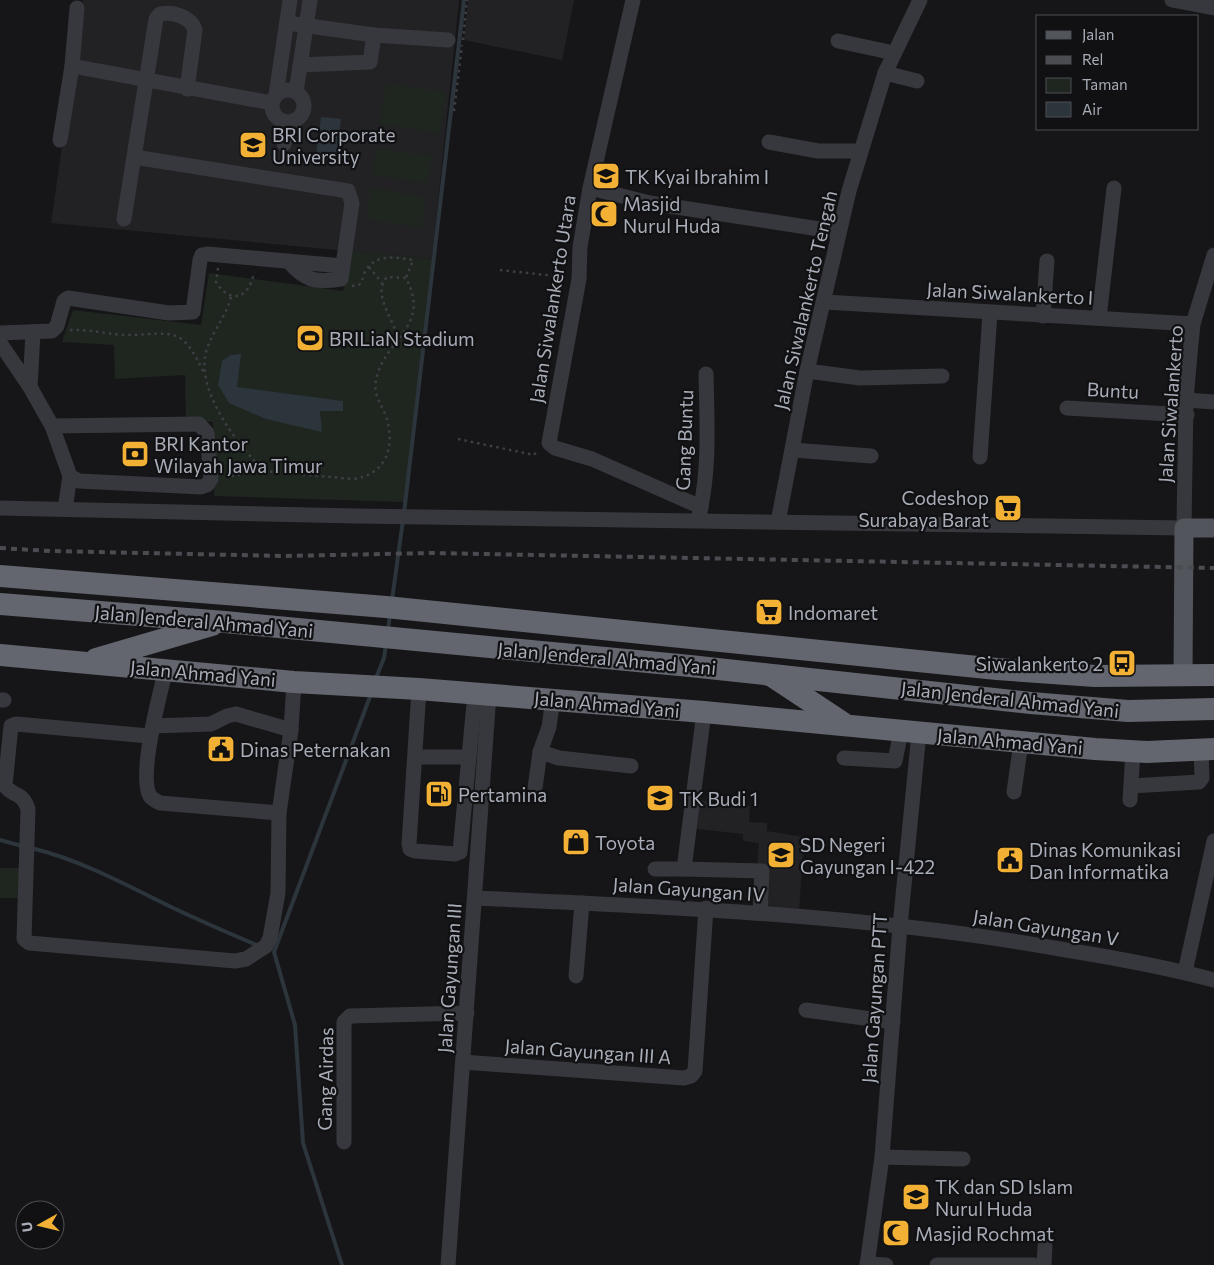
<svg xmlns="http://www.w3.org/2000/svg" width="1214" height="1265" font-family="Commissioner,sans-serif">
<style>
.built{fill:#222225}
.green{fill:#1e261f}
.water{fill:#2c353c}
.lines{fill:none;stroke-linecap:round;stroke-linejoin:round}
.stream{stroke:#2c353c;stroke-width:4}
.path{stroke:#3d3f44;stroke-width:2.5;stroke-dasharray:2.5 4;stroke-linecap:butt}
.minor{stroke:#37383d;stroke-width:15}
.major{stroke:#53555c;stroke-width:19}
.highway{stroke:#63666e;stroke-width:22}
.rail{stroke:#4a4c52;stroke-width:4;stroke-dasharray:6 5;stroke-linecap:butt}
.labels{text-anchor:middle;dominant-baseline:central;stroke-width:4.5;stroke-linejoin:round;paint-order:stroke}
.poi-label{font-size:19px;fill:#a8adb8;stroke:#111113;text-anchor:start}
.street-label{font-size:19px;fill:#a8adb8;stroke:#111113}
</style>
<rect width="100%" height="100%" fill="#161618"/>
<g class="built">
<path d="M83,0H459L432,259L51,223Z"/>
<path d="M468,0H574L562,60L464,40Z"/>
<path d="M699,800L750,806L749,822L767,823V831L804,837L799,912L761,909L757,866L759,843L743,841V834L697,829Z"/>
</g>
<g class="green">
<path d="M386,83L446,92L440,133L380,124Z"/>
<path d="M376,149L432,156L428,183L372,175Z"/>
<path d="M371,188L426,197L422,228L366,219Z"/>
<path d="M349,251L432,259L404,502L214,496L213,422L186,420L185,375L115,379L114,345L62,342L73,310L201,325L209,273L343,291Z"/>
<path d="M0,868H21L20,898H0Z"/>
</g>
<g class="water">
<path d="M321,117L341,119L336,158L316,155Z"/>
<path d="M241,354L237,387L343,401V411H320L322,432L266,419L229,403L218,385L222,361L231,355Z"/>
</g>
<g class="lines">
<g class="stream">
<path d="M404,513L464,0"/>
<path d="M392,600L403,520"/>
<path d="M388,630L390,614"/>
<path d="M376,678L384,658L386,644"/>
<path d="M0,840L22,846"/>
<path d="M31,848C77,859 119,881 161,902C193,918 226,932 259,946"/>
<path d="M342,1265L303,1143L295,1025L274,952L371,694"/>
</g>
<g class="path">
<path d="M463,40L467,0"/>
<path d="M454,111L462,45"/>
<path d="M369,267L382,283"/>
<path d="M218,268L216,282C231,306 250,297 254,272"/>
<path d="M500,270L565,277"/>
<path d="M352,286L359,285C363,281 362,278 364,274C373,253 395,257 413,260L406,278"/>
<path d="M231,297C226,317 212,331 206,352C196,392 238,445 264,471"/>
<path d="M70,330C91,329 109,335 128,335C175,334 181,325 204,373"/>
<path d="M458,439L534,455L538,450"/>
<path d="M225,477L264,471L353,479C386,475 396,447 386,416C381,404 373,394 376,380C384,339 432,327 406,278L387,277C371,294 395,321 399,341"/>
</g>
<g class="minor">
<path d="M633,0L590,188L580,247L579,279L549,443L555,448L592,459L701,507"/>
<path d="M1172,0L1214,8"/>
<path d="M287,23L374,35L448,40"/>
<path d="M838,41L894,53"/>
<path d="M300,65L370,62L374,35"/>
<path d="M72,66L272,103"/>
<path d="M885,73L917,81"/>
<circle cx="288" cy="106" r="16"/>
<path d="M296,92L310,0"/>
<path d="M276,95L290,0"/>
<path d="M60,140L72,66L77,8"/>
<path d="M769,142L818,151H860"/>
<path d="M284,144L286,122"/>
<path d="M134,157L348,191L352,203L341,279C316,283 305,281 288,261"/>
<path d="M590,188L650,203L839,232"/>
<path d="M124,219L156,19L160,14C173,11 191,17 195,30L187,89"/>
<path d="M825,302L1193,324"/>
<path d="M1043,316L1047,261"/>
<path d="M1099,318L1114,188"/>
<path d="M0,333L52,331L57,326L64,301L68,298L169,313L193,312L200,260L202,255L207,254L343,266"/>
<path d="M0,343L30,387L52,426L70,476L65,509"/>
<path d="M807,371L860,378L942,376"/>
<path d="M30,387L33,332"/>
<path d="M1186,400L1214,402"/>
<path d="M1067,408L1187,415"/>
<path d="M52,426L199,424L207,433L211,479L207,485L201,487L79,481L70,476"/>
<path d="M793,450L871,456"/>
<path d="M980,457L990,313"/>
<path d="M0,508L356,516L1184,528L1186,400L1190,354L1193,324L1214,255"/>
<path d="M699,516C710,469 707,422 706,374"/>
<path d="M778,522L807,371L849,191L885,73L920,0"/>
<path d="M166,669C160,693 138,776 150,796C152,799 156,801 160,803L279,813"/>
<path d="M419,689L409,844L410,849L415,851L455,854L460,852L475,693"/>
<path d="M553,699L549,727L540,752L559,758L631,766"/>
<path d="M0,700H4"/>
<path d="M153,726L211,724L227,716L236,714L291,730"/>
<path d="M149,736L16,724L11,726L5,785C11,797 22,790 28,809L24,939L29,943L235,961L246,959L266,946L270,938L278,893L279,813L291,730L294,682"/>
<path d="M415,757H469"/>
<path d="M844,758L895,761L901,731"/>
<path d="M1131,786L1199,782L1202,778L1201,750"/>
<path d="M535,788L540,752"/>
<path d="M1014,792L1021,742"/>
<path d="M1130,800L1133,751"/>
<path d="M655,869H684L704,712"/>
<path d="M684,869L762,871L760,913"/>
<path d="M476,898C673,907 871,915 1066,950C1116,958 1165,967 1214,980"/>
<path d="M1185,972L1214,841"/>
<path d="M576,976L582,903"/>
<path d="M806,1010L893,1022"/>
<path d="M463,1062L684,1078L691,1076L695,1071L706,908"/>
<path d="M344,1142V1022L350,1016L467,1013"/>
<path d="M882,1157L963,1159"/>
<path d="M867,1264L886,1265"/>
<path d="M448,1265L489,694"/>
<path d="M867,1265L882,1157L900,926L919,733"/>
<path d="M937,1265H1034"/>
<path d="M1044,1265L1045,1246"/>
</g>
<path class="major" d="M1183,675L1184,528H1214"/>
<g class="highway">
<path d="M0,576L386,607L997,669L1095,676L1214,675"/>
<path d="M0,604L225,622L690,666L1031,703L1128,711L1214,709"/>
<path d="M0,655L294,682L419,689L704,712L1095,749L1147,752L1214,749"/>
<path d="M96,659L212,625"/>
<path d="M772,676L843,723"/>
</g>
<path class="rail" d="M0,548L50,551L284,556L432,553L1214,568"/>
</g>
<defs>
<symbol id="university-square" viewBox="-11 -11 22 22"><rect x="-9" y="-9" width="18" height="18" rx="4" fill="#f2b134" stroke="#111113"/><path d="M0-5L7-2L0 1L-7-2ZM-4 1L0 2.5L4 1V4Q0 6-4 4Z" fill="#111"/></symbol>
<symbol id="school-square" viewBox="-11 -11 22 22"><rect x="-9" y="-9" width="18" height="18" rx="4" fill="#f2b134" stroke="#111113"/><path d="M0-5L7-2L0 1L-7-2ZM-4 1L0 2.5L4 1V4Q0 6-4 4Z" fill="#111"/></symbol>
<symbol id="mosque-square" viewBox="-11 -11 22 22"><rect x="-9" y="-9" width="18" height="18" rx="4" fill="#f2b134" stroke="#111113"/><path d="M3.5-4.9A6 6 0 1 0 3.5 4.9A5 5 0 1 1 3.5-4.9Z" fill="#111"/></symbol>
<symbol id="stadium-square" viewBox="-11 -11 22 22"><rect x="-9" y="-9" width="18" height="18" rx="4" fill="#f2b134" stroke="#111113"/><path d="M0-5a6.5 5 0 1 0 0 10a6.5 5 0 1 0 0-10ZM-3.5-1.8h7v3.6h-7Z" fill="#111"/></symbol>
<symbol id="bank-square" viewBox="-11 -11 22 22"><rect x="-9" y="-9" width="18" height="18" rx="4" fill="#f2b134" stroke="#111113"/><path d="M-6-4H6V4H-6ZM0-2.3a2.3 2.3 0 1 0 0 4.6a2.3 2.3 0 1 0 0-4.6Z" fill="#111"/></symbol>
<symbol id="supermarket-square" viewBox="-11 -11 22 22"><rect x="-9" y="-9" width="18" height="18" rx="4" fill="#f2b134" stroke="#111113"/><path d="M-6-5.5h2.5l.6 2H6L4.5 2H-2.5L-4.4-4H-6ZM-1.5 3.2a1.3 1.3 0 1 0 .1 0ZM3 3.2a1.3 1.3 0 1 0 .1 0Z" fill="#111"/></symbol>
<symbol id="bus-square" viewBox="-11 -11 22 22"><rect x="-9" y="-9" width="18" height="18" rx="4" fill="#f2b134" stroke="#111113"/><path d="M-5-6H5V4H4V6H2V4H-2V6H-4V4H-5ZM-3.5-4V0h7V-4ZM-3.5 1.2v1.5H-2V1.2ZM2 1.2v1.5H3.5V1.2Z" fill="#111"/></symbol>
<symbol id="civic-square" viewBox="-11 -11 22 22"><rect x="-9" y="-9" width="18" height="18" rx="4" fill="#f2b134" stroke="#111113"/><path d="M-.6-6.5H3V-4.5H.6V-3L4-1V1h2V6H-6V1h2V-1L-.6-3ZM-1.2 2.5V6h2.4V2.5Z" fill="#111"/></symbol>
<symbol id="fuel-square" viewBox="-11 -11 22 22"><rect x="-9" y="-9" width="18" height="18" rx="4" fill="#f2b134" stroke="#111113"/><path d="M-5.5-6h7V0h2V4h1.3V-2.5L3-4.5l.8-.8L6-3V5H2.5V1h-1V6h-7ZM-4.2-4.7v3.2H.2V-4.7Z" fill="#111"/></symbol>
<symbol id="shop-square" viewBox="-11 -11 22 22"><rect x="-9" y="-9" width="18" height="18" rx="4" fill="#f2b134" stroke="#111113"/><path d="M-5-2.5h2.3a2.7 3.5 0 0 1 5.4 0H5L5.5 6h-11ZM-1.5-2.5h3a1.5 2.3 0 0 0-3 0Z" fill="#111"/></symbol>
</defs>
<g fill-rule="evenodd">
<use href="#university-square" x="237" y="129" width="32" height="32"/>
<use href="#school-square" x="590" y="160" width="32" height="32"/>
<use href="#mosque-square" x="588" y="198" width="32" height="32"/>
<use href="#stadium-square" x="294" y="322" width="32" height="32"/>
<use href="#bank-square" x="119" y="438" width="32" height="32"/>
<use href="#supermarket-square" x="992" y="492" width="32" height="32"/>
<use href="#supermarket-square" x="753" y="596" width="32" height="32"/>
<use href="#bus-square" x="1106" y="647" width="32" height="32"/>
<use href="#civic-square" x="205" y="733" width="32" height="32"/>
<use href="#fuel-square" x="423" y="778" width="32" height="32"/>
<use href="#school-square" x="644" y="782" width="32" height="32"/>
<use href="#shop-square" x="560" y="826" width="32" height="32"/>
<use href="#school-square" x="765" y="839" width="32" height="32"/>
<use href="#civic-square" x="994" y="844" width="32" height="32"/>
<use href="#school-square" x="900" y="1181" width="32" height="32"/>
<use href="#mosque-square" x="880" y="1217" width="32" height="32"/>
</g>
<g class="labels">
<g class="poi-label">
<text x="272" y="134">BRI Corporate<tspan x="272" dy="22">University</tspan></text>
<text x="625" y="176">TK Kyai Ibrahim I</text>
<text x="623" y="203">Masjid<tspan x="623" dy="22">Nurul Huda</tspan></text>
<text x="329" y="338">BRILiaN Stadium</text>
<text x="154" y="443">BRI Kantor<tspan x="154" dy="22">Wilayah Jawa Timur</tspan></text>
<text x="989" y="497" text-anchor="end">Codeshop<tspan x="989" dy="22">Surabaya Barat</tspan></text>
<text x="788" y="612">Indomaret</text>
<text x="1103" y="663" text-anchor="end">Siwalankerto 2</text>
<text x="240" y="749">Dinas Peternakan</text>
<text x="458" y="794">Pertamina</text>
<text x="679" y="798">TK Budi 1</text>
<text x="595" y="842">Toyota</text>
<text x="800" y="844">SD Negeri<tspan x="800" dy="22">Gayungan I-422</tspan></text>
<text x="1029" y="849">Dinas Komunikasi<tspan x="1029" dy="22">Dan Informatika</tspan></text>
<text x="935" y="1186">TK dan SD Islam<tspan x="935" dy="22">Nurul Huda</tspan></text>
<text x="915" y="1233">Masjid Rochmat</text>
</g>
<g class="street-label">
<text transform="translate(1010 293) rotate(3)">Jalan Siwalankerto I</text>
<text transform="translate(552 299) rotate(-81)">Jalan Siwalankerto Utara</text>
<text transform="translate(805 300) rotate(-77)">Jalan Siwalankerto Tengah</text>
<text transform="translate(1113 390) rotate(3)">Buntu</text>
<text transform="translate(1170 404) rotate(-86)">Jalan Siwalankerto</text>
<text transform="translate(684 440) rotate(-88)">Gang Buntu</text>
<text transform="translate(204 621) rotate(5)">Jalan Jenderal Ahmad Yani</text>
<text transform="translate(607 658) rotate(5)">Jalan Jenderal Ahmad Yani</text>
<text transform="translate(203 673) rotate(5)">Jalan Ahmad Yani</text>
<text transform="translate(1010 699) rotate(6)">Jalan Jenderal Ahmad Yani</text>
<text transform="translate(607 704) rotate(5)">Jalan Ahmad Yani</text>
<text transform="translate(1010 741) rotate(5)">Jalan Ahmad Yani</text>
<text transform="translate(689 889) rotate(4)">Jalan Gayungan IV</text>
<text transform="translate(1046 927) rotate(9)">Jalan Gayungan V</text>
<text transform="translate(449 978) rotate(-86)">Jalan Gayungan III</text>
<text transform="translate(874 998) rotate(-86)">Jalan Gayungan PTT</text>
<text transform="translate(588 1051) rotate(4)">Jalan Gayungan III A</text>
<text transform="translate(325 1079) rotate(-89)">Gang Airdas</text>
</g>
</g>
<rect x="1036" y="15" width="162" height="115" fill="#111113" stroke="#4d4f55"/>
<rect x="1046" y="31" width="25" height="8" fill="#53555c" stroke="#4d4f55"/>
<text x="1082" y="40" font-size="15" fill="#a8adb8">Jalan</text>
<rect x="1046" y="56" width="25" height="8" fill="#4a4c52" stroke="#4d4f55"/>
<text x="1082" y="65" font-size="15" fill="#a8adb8">Rel</text>
<rect x="1046" y="78" width="25" height="15" fill="#1e261f" stroke="#4d4f55"/>
<text x="1082" y="90" font-size="15" fill="#a8adb8">Taman</text>
<rect x="1046" y="102" width="25" height="15" fill="#2c353c" stroke="#4d4f55"/>
<text x="1082" y="115" font-size="15" fill="#a8adb8">Air</text>
<g transform="translate(40 1225) rotate(262)"><circle r="24" fill="#111113" stroke="#4d4f55"/>
<path d="M0-4L9 19L0 12L-9 19Z" fill="#f2b134"/>
<text y="-8" font-size="14" font-weight="bold" text-anchor="middle" fill="#a8adb8">U</text>
</g>
</svg>
